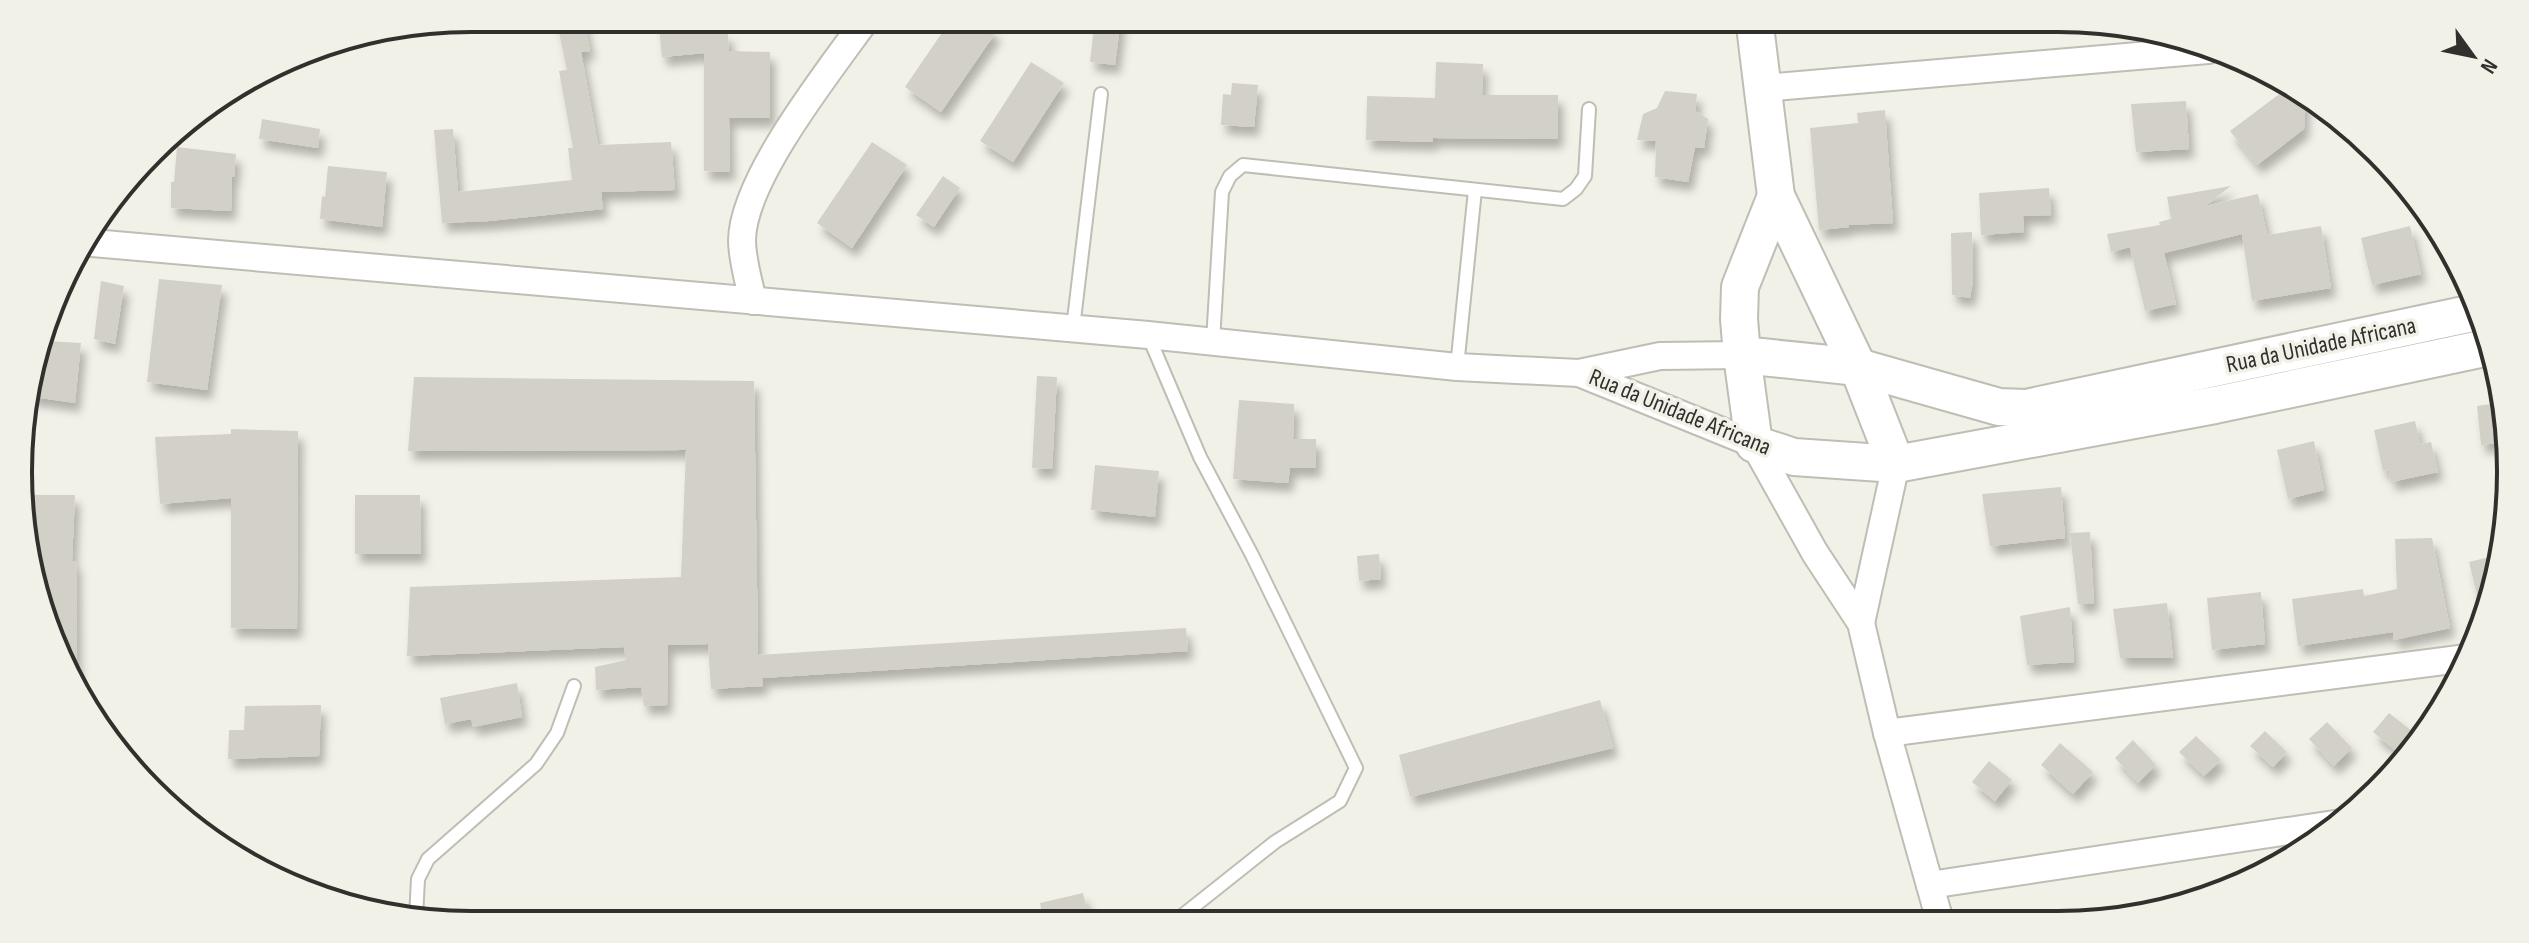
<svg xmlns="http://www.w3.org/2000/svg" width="2529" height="943" font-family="'Sofia Sans Condensed',sans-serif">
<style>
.building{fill:#d2d0c7;filter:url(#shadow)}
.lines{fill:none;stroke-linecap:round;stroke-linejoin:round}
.lane-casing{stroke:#bfbdb4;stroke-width:16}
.street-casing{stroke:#bfbdb4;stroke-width:30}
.secondary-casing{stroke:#bfbdb4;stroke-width:40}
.lane{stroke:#fff;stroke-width:12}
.street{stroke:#fff;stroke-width:26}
.secondary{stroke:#fff;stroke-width:36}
.labels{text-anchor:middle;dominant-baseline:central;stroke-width:7;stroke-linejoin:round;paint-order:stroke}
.street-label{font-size:24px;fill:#31302d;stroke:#f2f1e8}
.rim{fill:none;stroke:#31302d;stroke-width:4}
</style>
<defs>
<filter id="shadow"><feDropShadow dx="5" dy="9" stdDeviation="4" flood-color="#0004"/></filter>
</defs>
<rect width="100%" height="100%" fill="#f2f1e8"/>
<g class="building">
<path d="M556,18H583L590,51L581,52L598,145L671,142L675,190L601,192L603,209L489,221L442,223L434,130L453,129L458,192L572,180L568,148H573L559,71L567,70Z"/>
<path d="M658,18H688L690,32L728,33L729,51L770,52V118H729L730,172L704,171V53L662,57Z"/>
<path d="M952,18H975L996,32L941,112L905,87Z"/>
<path d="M1095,18H1121L1115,65L1090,62Z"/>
<path d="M1031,62L1064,83L1013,162L980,141Z"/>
<path d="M1436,62L1483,64L1482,95H1558V139L1433,138V142L1366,140L1367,96L1435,98Z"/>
<path d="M1232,83L1258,85L1254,127L1221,125L1223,94L1231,95Z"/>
<path d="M1665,91L1697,94L1695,111L1708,119L1704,148L1695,147L1688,182L1655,177L1656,141L1637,140L1643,114L1657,108Z"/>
<path d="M2278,95L2305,99L2304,129L2257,165L2230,131Z"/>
<path d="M2186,101L2189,149L2136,152L2131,104Z"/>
<path d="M1885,110L1893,223L1848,225L1849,227L1819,230L1810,128L1858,123L1857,113Z"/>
<path d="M262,119L320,129L318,148L259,139Z"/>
<path d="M872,142L907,165L852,248L817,223Z"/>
<path d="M177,147L236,154L234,177H232L231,211L171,208V182H174Z"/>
<path d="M328,166L387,172L382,227L320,219L322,196L325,197Z"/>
<path d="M943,176L960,188L934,227L916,215Z"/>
<path d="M2231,186L2205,206L2258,194L2267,235L2321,226L2331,288L2252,301L2242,234L2164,253L2176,304L2145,311L2130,247L2111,252L2107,234L2160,225L2159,222L2171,219L2167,197Z"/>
<path d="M2049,188L2051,215L2023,216L2024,232L1981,235L1979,193Z"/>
<path d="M2410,226L2421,274L2372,285L2361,238Z"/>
<path d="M1972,232L1973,281L1970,298L1952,295L1951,233Z"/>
<path d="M159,279L222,285L207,390L147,382Z"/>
<path d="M101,281L124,286L115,344L94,339Z"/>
<path d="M46,341L81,343L75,403L27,396Z"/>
<path d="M1037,376L1057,377L1052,469L1032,468Z"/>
<path d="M414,377L754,381L758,655L1186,628L1188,651L762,678L763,686L711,689L708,644L668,645L667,705L644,706L641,687L596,690L595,667L626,660L624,647L407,656L410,587L681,577L686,450L408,451Z"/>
<path d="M1239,400L1294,404L1293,439H1316V468H1290L1288,483L1233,479Z"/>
<path d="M2504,402L2507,413L2505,442L2481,445L2477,406Z"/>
<path d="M2415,421L2420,444L2431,442L2438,472L2391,482L2389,470L2383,471L2374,430Z"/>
<path d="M231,429L298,431L297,629L231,628V498L160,504L155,437L231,434Z"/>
<path d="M2314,441L2324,490L2288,499L2277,450Z"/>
<path d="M1095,465L1159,471L1155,517L1091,510Z"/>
<path d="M2061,487L2065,538L1990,546L1982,494Z"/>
<path d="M25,495H75L72,561H76L77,679L27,560Z"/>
<path d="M355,495H420L421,554H355Z"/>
<path d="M2090,532L2094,603L2078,604L2070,533Z"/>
<path d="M2432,538L2450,628L2394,640L2393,632L2298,646L2292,599L2363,589L2364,596L2397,589L2395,539Z"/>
<path d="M1379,554L1381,579L1359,581L1357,556Z"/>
<path d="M2498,555L2495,589L2491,600L2479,603L2469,562Z"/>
<path d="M2261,592L2265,644L2212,650L2207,598Z"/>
<path d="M2167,603L2173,658H2120L2113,609Z"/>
<path d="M2070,607L2074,662L2027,665L2020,616Z"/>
<path d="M517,683L522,717L473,727L471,719L445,724L440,698Z"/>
<path d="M1600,700L1613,748L1410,797L1399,755Z"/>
<path d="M321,705L319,756L228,759L229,730H244L245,706Z"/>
<path d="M2389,713L2417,735L2401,755L2373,732Z"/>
<path d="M2327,722L2352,748L2334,766L2309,739Z"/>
<path d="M2265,731L2287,752L2273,767L2250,746Z"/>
<path d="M2196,736L2221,760L2204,776L2179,752Z"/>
<path d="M2133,740L2156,765L2138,783L2115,758Z"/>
<path d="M2060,743L2093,772L2073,794L2041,765Z"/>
<path d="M1989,761L2012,780L1995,801L1972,782Z"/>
<path d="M1083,893L1090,924H1044L1040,903Z"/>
</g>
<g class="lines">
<defs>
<g id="lane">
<path d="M1073,328L1101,94"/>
<path d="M1148,335L1200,457L1252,555L1356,768L1340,801L1275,842L1173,923"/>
<path d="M1213,341L1222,192L1230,176L1243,165L1563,199L1576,189L1585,176L1589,109"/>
<path d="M1457,367L1475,190"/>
<path d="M416,918L418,879L428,859L536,764L557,733L574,686"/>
</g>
<g id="street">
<path d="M1764,88L2208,50"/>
<path d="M81,242L1148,335L1457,367L1579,373L1660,356L1742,355"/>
<path d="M753,301C749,282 742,260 742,240C743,178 830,70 867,18"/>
<path d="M1579,373L1754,444L1815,553L1861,623L1887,733L1940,921"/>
<path d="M1861,623L1896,464"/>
<path d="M1887,733L2467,658"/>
<path d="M1930,885L2341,823"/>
</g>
<g id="secondary">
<path d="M1754,18L1776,196L1858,367L1896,464"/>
<path d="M1776,196L1740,287L1739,319L1742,355L1754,444L1794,457L1896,464L2215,405L2485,348"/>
<path d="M1742,355L1858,367L1999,407L2026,408L2473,313"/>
</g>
</defs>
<use href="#lane" class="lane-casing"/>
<use href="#street" class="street-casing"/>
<use href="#secondary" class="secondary-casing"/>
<use href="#lane" class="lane"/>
<use href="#street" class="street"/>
<use href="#secondary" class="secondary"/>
</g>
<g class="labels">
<g class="street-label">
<text transform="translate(2321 345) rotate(-12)">Rua da Unidade Africana</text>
<text transform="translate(1680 412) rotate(22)">Rua da Unidade Africana</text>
</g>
</g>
<path d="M0 0H2529V943H0ZM471 32H2058A439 439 0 0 1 2497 471V472A439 439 0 0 1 2058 911H471A439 439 0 0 1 32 472V471A439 439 0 0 1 471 32Z" fill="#f2f1e8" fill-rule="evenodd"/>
<path class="rim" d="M471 32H2058A439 439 0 0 1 2497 471V472A439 439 0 0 1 2058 911H471A439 439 0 0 1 32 472V471A439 439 0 0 1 471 32Z"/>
<g transform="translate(2473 56) rotate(123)" stroke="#f2f1e8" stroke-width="6" paint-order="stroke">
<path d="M0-6L14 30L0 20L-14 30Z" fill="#31302d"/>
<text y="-12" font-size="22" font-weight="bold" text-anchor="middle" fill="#31302d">N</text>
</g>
</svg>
